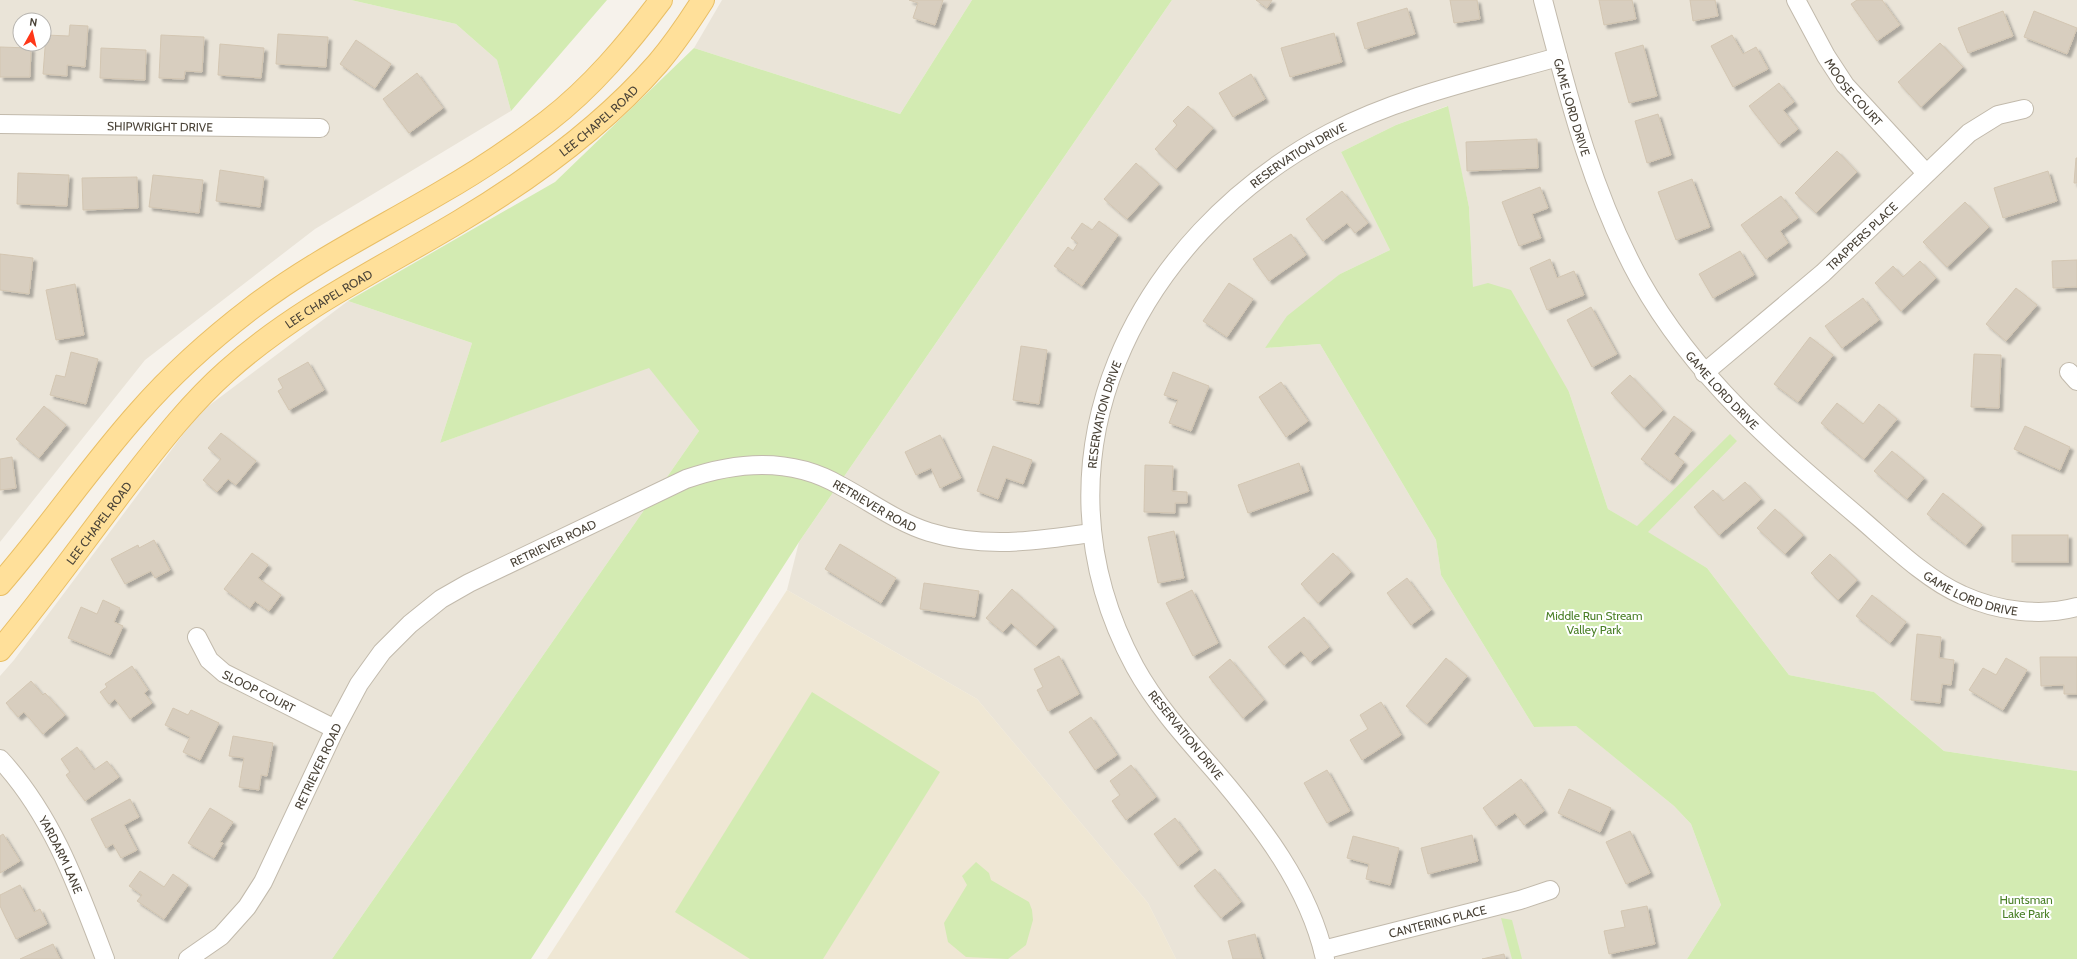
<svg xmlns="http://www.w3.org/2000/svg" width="2077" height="959" font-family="Cabin,sans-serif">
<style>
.residential{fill:#eae4d8;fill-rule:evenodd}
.education{fill:#efe7d4}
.green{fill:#d3ebb2}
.building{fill:#d8cebf;stroke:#d3c6b2;filter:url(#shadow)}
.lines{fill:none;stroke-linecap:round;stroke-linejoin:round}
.minor-casing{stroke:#c2baac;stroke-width:20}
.major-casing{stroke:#e9bf66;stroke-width:24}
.minor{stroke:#fff;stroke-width:18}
.major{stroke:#ffe09a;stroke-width:22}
.labels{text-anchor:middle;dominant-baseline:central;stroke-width:4;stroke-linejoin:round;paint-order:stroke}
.street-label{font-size:12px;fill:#4a4338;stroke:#fff}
.park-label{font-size:12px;fill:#4b8028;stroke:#fff}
</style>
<defs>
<filter id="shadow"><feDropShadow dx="3.5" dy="3.5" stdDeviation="1" flood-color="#0004"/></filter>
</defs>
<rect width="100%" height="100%" fill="#f6f2eb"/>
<g class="residential">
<path d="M0,0H351L456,24L497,60L511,111L315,229L145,360L0,542ZM20,20H44V44H20Z"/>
<path d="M722,0H972L900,114L694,48Z"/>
<path d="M1172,0H2077V771L1944,751L1874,692L1789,675L1707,568L1608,509L1569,392L1473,288L1469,207L1447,106L1396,125L1341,152L1390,250L1340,274L1265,348L1320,344L1436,540L1441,575L1534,727L1575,725L1674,806L1691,824L1721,905L1687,959H1176L1148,903L977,699L787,590L799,542Z"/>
<path d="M348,301L472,343L440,443L649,367L699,431L332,959H0V676L14,660L199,413Z"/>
</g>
<path class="education" d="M787,590L977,699L1148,903L1176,959H547Z"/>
<g class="green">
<path d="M351,0H607L511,111L497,60L456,24Z"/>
<path d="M972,0H1172L799,542L531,959H332L699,431L649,368L440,443L472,343L348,301L555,182L694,48L900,114Z"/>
<path d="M1448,106L1469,207L1473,287L1488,283L1511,290L1569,392L1608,509L1637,526L1730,434L1737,441L1648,532L1707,568L1789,675L1874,692L1944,751L2077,771V959H1687L1721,905L1691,824L1674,806L1576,726L1534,727L1441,575L1436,540L1320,344L1265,348L1287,316L1340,274L1390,250L1341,152L1396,125Z"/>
<path d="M812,692L940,772L823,959H750L675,912Z"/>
<path d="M976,862L989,873L991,880L1029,902L1032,910L1033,920L1026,945L1008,959L966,957L948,942L944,923L967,885L962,876Z"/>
<path d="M1501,918L1512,920L1522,959H1512Z"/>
</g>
<g class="building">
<path d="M909,0H943L935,25L913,18L918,3Z"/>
<path d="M1256,0H1272L1267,8Z"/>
<path d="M1450,0H1477L1480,19L1454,23Z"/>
<path d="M1599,0H1632L1636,19L1604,25Z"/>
<path d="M1690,0H1715L1718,16L1693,21Z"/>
<path d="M1857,0H1882L1900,25L1877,41L1851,4Z"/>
<path d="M1407,8L1415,34L1365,49L1357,23Z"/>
<path d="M2003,11L2013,36L1968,53L1958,28Z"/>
<path d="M2034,11L2077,28L2067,54L2024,37Z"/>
<path d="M70,25L88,26L85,67L67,65V76L43,74L46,35L69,36Z"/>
<path d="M1334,33L1342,62L1290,77L1281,48Z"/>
<path d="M278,34L328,37L326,67L276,64Z"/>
<path d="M161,35L204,37L202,72L185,71L184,79L159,78Z"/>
<path d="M1732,35L1743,54L1756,47L1768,69L1733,87L1711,46Z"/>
<path d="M356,40L391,64L375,88L340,64Z"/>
<path d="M1940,43L1963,67L1921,107L1898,82Z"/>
<path d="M220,44L264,48L261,78L218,75Z"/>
<path d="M1643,45L1657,96L1629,103L1615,53Z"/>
<path d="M0,47L31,48L30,77H0Z"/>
<path d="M101,48L146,50L145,80L100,78Z"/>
<path d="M417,73L443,108L409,133L383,99Z"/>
<path d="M1251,74L1265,99L1233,117L1219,93Z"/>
<path d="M1779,83L1794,102L1783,110L1798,129L1779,144L1749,106Z"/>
<path d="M1188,106L1213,128L1176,169L1155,149L1177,125L1173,121Z"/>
<path d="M1658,114L1671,155L1647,163L1635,121Z"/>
<path d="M1537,139L1538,168L1467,171L1466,142Z"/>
<path d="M1837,151L1857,172L1816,213L1795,193Z"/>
<path d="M2076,158H2077V183H2074Z"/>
<path d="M1136,163L1159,184L1127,219L1104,199Z"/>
<path d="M220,170L264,177L260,207L216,201Z"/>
<path d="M2048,171L2057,201L2003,218L1994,188Z"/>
<path d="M18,173L69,175L67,206L17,204Z"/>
<path d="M153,175L203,180L199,213L149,207Z"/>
<path d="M137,177L138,208L83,210L82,178Z"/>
<path d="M1692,179L1710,227L1676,240L1658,192Z"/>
<path d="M1540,187L1548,208L1532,214L1541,238L1519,246L1502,202Z"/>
<path d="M1342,191L1368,223L1355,233L1347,223L1323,241L1306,219Z"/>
<path d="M1781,196L1798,218L1780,231L1788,243L1766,259L1741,225Z"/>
<path d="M1965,202L1989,227L1947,267L1923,242Z"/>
<path d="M1099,221L1118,235L1082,286L1054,266L1068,247L1073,251L1078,243L1071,238L1082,223L1092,230Z"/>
<path d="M1291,234L1306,255L1269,281L1253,259Z"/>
<path d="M1740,251L1754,275L1713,298L1699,274Z"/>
<path d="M0,254L33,258L29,294L0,290Z"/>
<path d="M1550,259L1557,278L1574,271L1584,295L1547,310L1530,268Z"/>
<path d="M2077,260V287L2053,288L2052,261Z"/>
<path d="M1920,261L1936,278L1901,311L1875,283L1893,266L1903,277Z"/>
<path d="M1229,283L1253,299L1227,337L1203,321Z"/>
<path d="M75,284L84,335L56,340L46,290Z"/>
<path d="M2016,288L2037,305L2006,341L1986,324Z"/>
<path d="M1863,298L1879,320L1842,348L1825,326Z"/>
<path d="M1591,307L1617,354L1592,367L1567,320Z"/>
<path d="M1810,337L1833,355L1798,402L1774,384Z"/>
<path d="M1021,346L1047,350L1039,404L1013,400Z"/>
<path d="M71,352L98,359L86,404L50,395L56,375L65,377Z"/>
<path d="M1974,354L2001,355L1999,408L1971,407Z"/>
<path d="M308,362L324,390L289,410L278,391L283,388L278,379Z"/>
<path d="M1173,372L1209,386L1191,431L1169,423L1178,400L1164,395Z"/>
<path d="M1630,375L1663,410L1644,428L1611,393Z"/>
<path d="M1281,382L1308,421L1286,437L1259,397Z"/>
<path d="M1837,403L1863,424L1879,404L1897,419L1864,459L1821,423Z"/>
<path d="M44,406L66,425L39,458L16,439Z"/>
<path d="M1674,416L1692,430L1674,454L1684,462L1670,481L1641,459Z"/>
<path d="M2025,426L2070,447L2060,470L2014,449Z"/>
<path d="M221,433L256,461L236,485L228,479L217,492L203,480L221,459L208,448Z"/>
<path d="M940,435L961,478L940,488L931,468L916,475L905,452Z"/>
<path d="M993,446L1032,460L1023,484L1006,478L998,499L977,491Z"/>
<path d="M1892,451L1924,478L1907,499L1874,471Z"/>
<path d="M12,457L16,488L0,490V459Z"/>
<path d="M1299,463L1309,491L1248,513L1238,485Z"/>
<path d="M1145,465L1173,466L1172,491L1187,492V503H1175V513L1144,512Z"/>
<path d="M1745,482L1761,499L1719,535L1694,507L1713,490L1723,501Z"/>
<path d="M1943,493L1982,525L1966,545L1927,514Z"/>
<path d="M1775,509L1803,535L1785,554L1757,528Z"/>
<path d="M1174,531L1184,578L1158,583L1148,537Z"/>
<rect x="2012" y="535" width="56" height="27"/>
<path d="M154,540L170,570L155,578L151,571L125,584L111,559L138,545L139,548Z"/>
<path d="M840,544L896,578L881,603L825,569Z"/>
<path d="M252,553L268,565L258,578L281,595L269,611L255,601L250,608L224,589Z"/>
<path d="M1333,553L1351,572L1318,603L1301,584Z"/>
<path d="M1830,554L1857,580L1838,600L1811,573Z"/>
<path d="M1407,578L1431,610L1411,625L1387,593Z"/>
<path d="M924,583L979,591L975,617L920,609Z"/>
<path d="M1012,589L1054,627L1036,646L1011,623L1003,632L986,618Z"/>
<path d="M1192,590L1218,643L1193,656L1166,603Z"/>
<path d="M1872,595L1906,622L1890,643L1856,616Z"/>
<path d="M103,600L120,608L114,622L123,626L110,655L68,638L81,607L97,614Z"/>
<path d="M1304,617L1329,647L1310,662L1301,651L1284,665L1268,647Z"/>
<path d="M1917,634L1941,637L1939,658L1954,660L1951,685L1942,684L1940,703L1911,700Z"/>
<path d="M1059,656L1079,694L1048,711L1037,690L1043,687L1034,669Z"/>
<path d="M2040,657H2077V694H2064V685L2041,686Z"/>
<path d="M1446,658L1467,676L1427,724L1406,706Z"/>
<path d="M2006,658L2027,670L2003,710L1969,690L1983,668L1996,675Z"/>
<path d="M1230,659L1264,700L1243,718L1209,677Z"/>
<path d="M132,666L148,690L144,693L152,703L130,719L115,699L109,704L100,692L107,687L105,684Z"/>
<path d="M31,681L43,695L45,693L65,715L43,734L24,712L18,717L6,703Z"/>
<path d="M1381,702L1401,735L1362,760L1350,740L1368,729L1360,715Z"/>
<path d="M173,708L188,715L191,710L219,723L200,760L183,752L190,737L165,725Z"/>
<path d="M1091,717L1117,755L1095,770L1069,732Z"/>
<path d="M233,736L273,743L267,776L261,775L259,790L239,787L244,758L229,756Z"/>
<path d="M77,747L94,770L107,761L119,777L85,801L66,775L70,772L61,759Z"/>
<path d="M1131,765L1156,797L1126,820L1112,801L1120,795L1110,781Z"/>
<path d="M1327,770L1350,811L1327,823L1304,783Z"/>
<path d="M1521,779L1544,811L1524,825L1515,813L1496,826L1483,808Z"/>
<path d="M1569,789L1611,808L1600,832L1558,813Z"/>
<path d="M130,799L139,817L124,825L137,850L121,858L113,844L106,848L91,819Z"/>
<path d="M210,808L233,822L220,842L223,843L214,858L188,843Z"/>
<path d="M1175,818L1199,850L1178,866L1154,834Z"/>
<path d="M1630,831L1650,873L1626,884L1606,842Z"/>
<path d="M3,834L20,861L0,873V836Z"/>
<path d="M1472,835L1478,861L1428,874L1421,848Z"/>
<path d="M1353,836L1399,848L1390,885L1366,879L1369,864L1347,858Z"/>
<path d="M1215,869L1241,902L1221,918L1194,886Z"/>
<path d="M140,871L164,887L173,874L188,885L164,919L137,901L142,895L129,886Z"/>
<path d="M20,885L34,912L40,909L47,924L16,939L0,906V895Z"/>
<path d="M1647,906L1655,944L1609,954L1604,931L1625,927L1621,911Z"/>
<path d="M1255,934L1262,959H1233L1228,941Z"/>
<path d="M53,944L60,959H20Z"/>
<path d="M1504,954L1505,959H1482Z"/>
</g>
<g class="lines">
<defs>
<g id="minor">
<path id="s1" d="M1543,0C1568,96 1592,193 1640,280C1695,378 1776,447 1861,519C1890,544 1927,580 1962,595C1997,611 2040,617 2077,607"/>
<path id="s2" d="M1796,0L1826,56L1845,85L1926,173"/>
<path id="s3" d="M0,124L320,128"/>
<path d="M2069,372L2077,381"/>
<path id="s4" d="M1704,373L1823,273L1969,133L1998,115L2024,109"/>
<path id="s5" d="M197,637L209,660L224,673L335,729"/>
<path id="s6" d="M0,759C53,816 78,888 105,959"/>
<path id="s7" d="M1323,950L1520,900L1550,890"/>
<path id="s8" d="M188,959L221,936L247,907L263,882L335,729L359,684L382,652L410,624L441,599L469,583L686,479C738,461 792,457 841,486C871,502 897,522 929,532C984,549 1036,541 1091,533"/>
<path id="s9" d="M1325,959C1309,886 1261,825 1214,770C1185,737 1156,705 1135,667C1023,460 1134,237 1330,133C1401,96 1481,79 1558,57"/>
</g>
<g id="major">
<path d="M0,584C48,529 89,468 138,413C172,374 211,339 253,307C311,263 377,230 440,193C477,172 514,147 548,121C592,87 628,44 661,0"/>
<path id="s10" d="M0,650C47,594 89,534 134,476C163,439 192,402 227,371C296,309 382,268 460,221C530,179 604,125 658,63C674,44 689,22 703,0"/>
</g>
</defs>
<use href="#minor" class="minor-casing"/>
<use href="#major" class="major-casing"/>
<use href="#minor" class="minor"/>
<use href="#major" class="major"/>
</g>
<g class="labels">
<g class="street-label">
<text stroke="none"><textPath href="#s2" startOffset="109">MOOSE COURT</textPath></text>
<text stroke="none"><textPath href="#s1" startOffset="111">GAME LORD DRIVE</textPath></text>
<text stroke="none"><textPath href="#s10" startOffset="809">LEE CHAPEL ROAD</textPath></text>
<text stroke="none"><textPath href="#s3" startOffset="160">SHIPWRIGHT DRIVE</textPath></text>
<text stroke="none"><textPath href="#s9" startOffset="948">RESERVATION DRIVE</textPath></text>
<text stroke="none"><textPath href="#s4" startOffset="209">TRAPPERS PLACE</textPath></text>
<text stroke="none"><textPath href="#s10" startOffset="485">LEE CHAPEL ROAD</textPath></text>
<text stroke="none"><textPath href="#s1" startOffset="435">GAME LORD DRIVE</textPath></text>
<text stroke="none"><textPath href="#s9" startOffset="613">RESERVATION DRIVE</textPath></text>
<text stroke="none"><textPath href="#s8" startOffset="920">RETRIEVER ROAD</textPath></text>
<text stroke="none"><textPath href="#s10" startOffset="161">LEE CHAPEL ROAD</textPath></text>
<text stroke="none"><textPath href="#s8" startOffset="573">RETRIEVER ROAD</textPath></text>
<text stroke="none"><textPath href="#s1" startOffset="759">GAME LORD DRIVE</textPath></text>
<text stroke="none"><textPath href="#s5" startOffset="85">SLOOP COURT</textPath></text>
<text transform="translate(1186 735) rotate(51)">RESERVATION DRIVE</text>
<text stroke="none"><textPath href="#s8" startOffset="237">RETRIEVER ROAD</textPath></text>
<text stroke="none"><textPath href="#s6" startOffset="114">YARDARM LANE</textPath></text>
<text stroke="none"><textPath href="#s7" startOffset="118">CANTERING PLACE</textPath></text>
</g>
<g class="park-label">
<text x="1594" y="615">Middle Run Stream<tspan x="1594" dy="14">Valley Park</tspan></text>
<text x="2026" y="899">Huntsman<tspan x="2026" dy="14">Lake Park</tspan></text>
</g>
</g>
<g transform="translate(32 32) rotate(8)"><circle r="19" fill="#ffffff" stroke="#b7b4af"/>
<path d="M0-3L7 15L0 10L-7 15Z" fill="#ff3718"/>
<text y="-6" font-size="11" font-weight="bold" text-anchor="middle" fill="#4a4338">N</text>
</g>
</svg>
